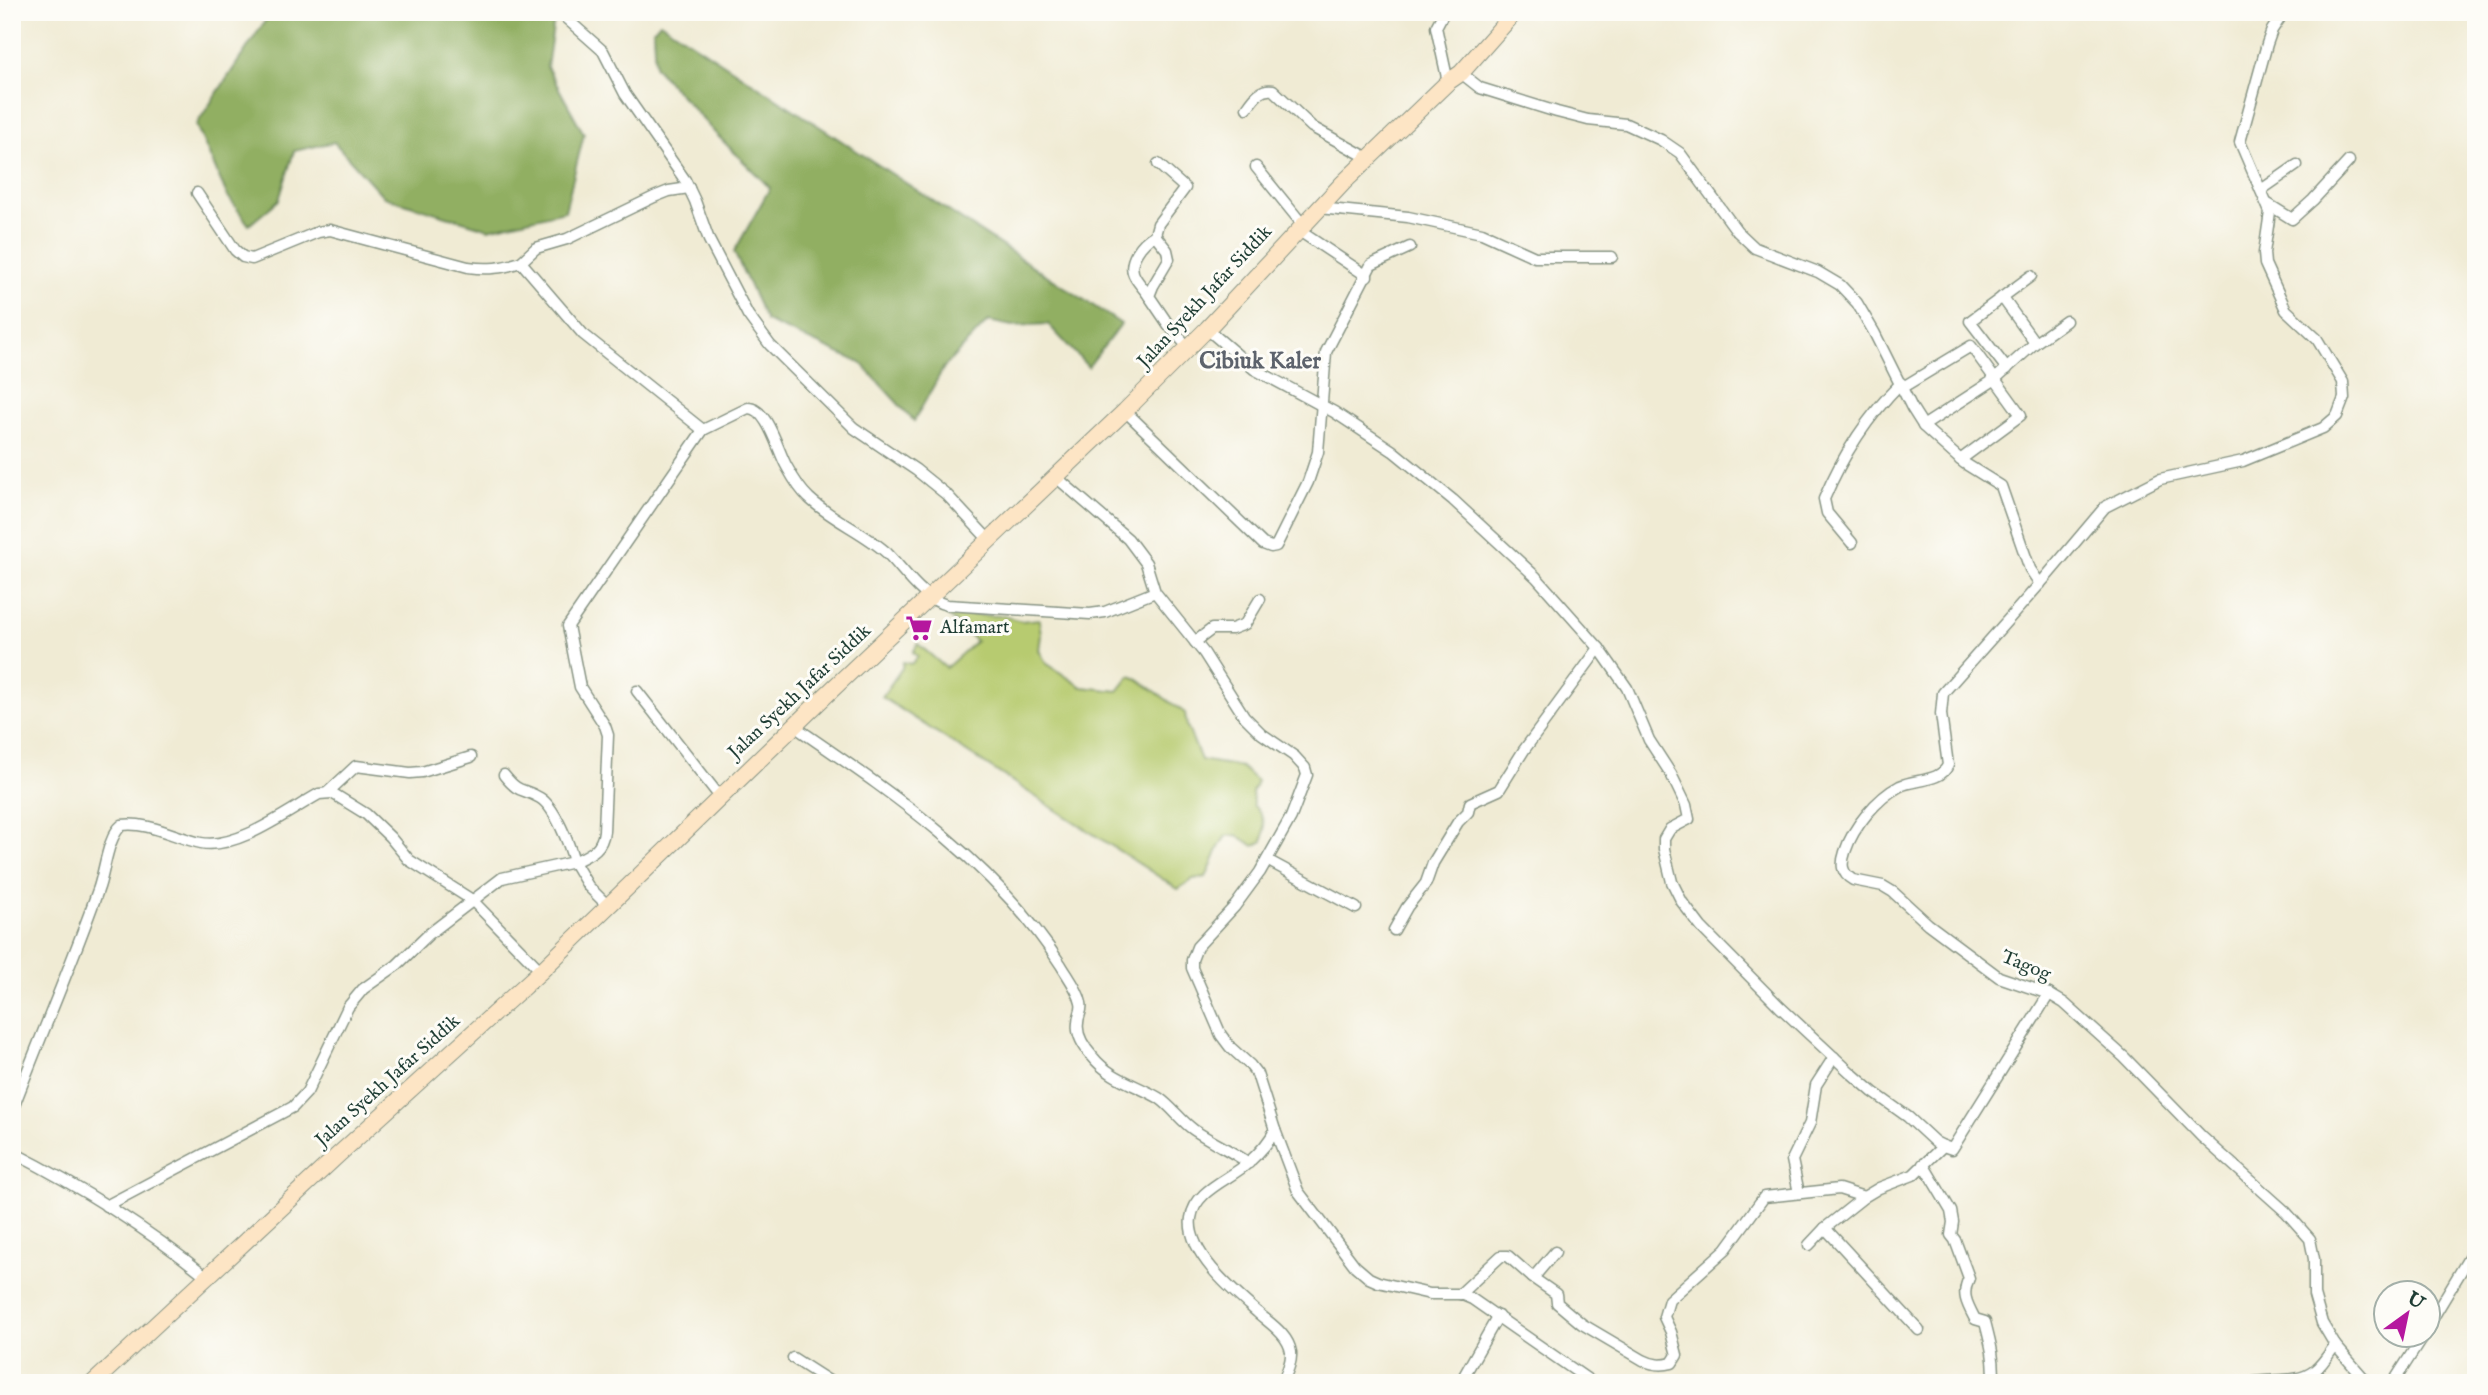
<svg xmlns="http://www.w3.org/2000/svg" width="2488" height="1395" font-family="'IM FELL English',serif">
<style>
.green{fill:#b7cb6f;stroke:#6b8452;stroke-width:2}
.forest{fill:#91af62;stroke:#58764b;stroke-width:2}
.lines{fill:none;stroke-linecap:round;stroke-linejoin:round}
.street-casing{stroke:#889484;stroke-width:13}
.secondary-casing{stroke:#889484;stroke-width:18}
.street{stroke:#fff;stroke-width:10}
.secondary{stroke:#fde5c5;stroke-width:16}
.labels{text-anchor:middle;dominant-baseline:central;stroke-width:6;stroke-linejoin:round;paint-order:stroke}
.street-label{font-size:19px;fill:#1f3d34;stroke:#fdfcf7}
.poi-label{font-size:19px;fill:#1f3d34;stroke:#fdfcf7;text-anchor:start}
.quarter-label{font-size:23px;font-weight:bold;fill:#5d636c;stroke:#fdfcf7}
</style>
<rect width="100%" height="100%" fill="#fdfcf7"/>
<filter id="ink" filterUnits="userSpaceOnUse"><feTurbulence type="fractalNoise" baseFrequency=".0143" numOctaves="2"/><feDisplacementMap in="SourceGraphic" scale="14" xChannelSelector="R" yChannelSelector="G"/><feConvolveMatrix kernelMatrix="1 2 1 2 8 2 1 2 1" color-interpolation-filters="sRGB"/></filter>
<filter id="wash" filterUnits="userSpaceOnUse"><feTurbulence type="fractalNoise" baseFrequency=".00686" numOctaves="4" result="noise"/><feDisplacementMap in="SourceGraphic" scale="28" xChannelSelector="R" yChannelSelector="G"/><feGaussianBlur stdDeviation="1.57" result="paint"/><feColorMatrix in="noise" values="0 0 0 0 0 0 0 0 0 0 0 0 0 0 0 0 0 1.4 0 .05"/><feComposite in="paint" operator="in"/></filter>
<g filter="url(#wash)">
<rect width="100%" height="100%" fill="#f0ebd4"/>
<path class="green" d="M943,611L969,615L1004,616L1021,621L1039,619L1041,635L1039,650L1046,663L1082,687L1118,691L1130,676L1138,679L1185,713L1187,726L1201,760L1241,767L1257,781L1252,792L1253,805C1264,816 1266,825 1263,841L1254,846L1237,835L1226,836C1216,848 1214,863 1206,877L1193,879L1178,889L882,697L902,668L903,662L911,664L918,657L913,652L918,644L946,668L976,641Z"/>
<g class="forest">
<path d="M271,12H545L554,20L547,67L584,134L565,211L489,229L384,197L334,142L294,151L279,200L249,225L227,195L196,125Z"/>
<path d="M660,22L1121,324L1088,367L1048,324L1012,326L988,321L944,367L914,421L861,363L766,321L734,252L770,188L716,134L655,67L653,30Z"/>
</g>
</g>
<g filter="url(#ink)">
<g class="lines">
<defs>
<g id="street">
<path d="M559,12L603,51L625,94L685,180L695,201L709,240L748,315L770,345L854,428L916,470L947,495L989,540"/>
<path d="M1444,12L1436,27L1448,82"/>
<path d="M2284,12L2272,30L2267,44L2240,142L2270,212L2264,253L2265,264L2286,310L2317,339L2343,382L2344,398L2337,416L2323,428L2243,461L2160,479L2105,507L2045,578L1943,693L1941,714L1948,765C1941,782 1915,779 1900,786C1877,798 1853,827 1845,852C1841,864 1841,873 1853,880L1883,886L1893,892L1928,924L1999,977L2049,994L2064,1003L2124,1057L2202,1137L2286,1212L2310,1239L2314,1259V1295L2322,1323L2335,1345L2368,1383"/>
<path d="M2475,12L2476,13"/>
<path d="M1461,73L1480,88L1557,112L1588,120L1626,124L1661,140L1680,153L1737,231L1755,248L1818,272L1840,285L1857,303L1874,332L1912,408L1924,427L1964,463L2001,486L2030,569L2040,584"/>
<path d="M1247,108C1254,98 1260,88 1273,90L1312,127L1368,158"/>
<path d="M1158,164L1185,188L1158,224L1155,235L1167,250L1169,259L1153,286L1149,296L1170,327L1188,347"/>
<path d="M1256,167L1303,225"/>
<path d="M689,188L669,191L654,197L567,239L536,248L521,262L583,334L703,430L748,408C768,408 778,452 787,467C793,478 800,490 809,498C832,520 864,532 887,553C905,571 922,599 947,605L1090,614L1105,612L1155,592"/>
<path d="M2261,190L2297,165"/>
<path d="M197,193L235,250L243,257L252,259L318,232L330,230L468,267C488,270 502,268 521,262"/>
<path d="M2268,204L2292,219L2313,200L2349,161"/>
<path d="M1319,208L1408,217L1482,233L1535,257H1612"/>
<path d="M1298,230L1367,276"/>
<path d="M1149,296C1145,290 1139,284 1135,277C1126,262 1142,242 1155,235"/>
<path d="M2002,297L2035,343"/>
<path d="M1207,329L1254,369L1334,412L1393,451L1453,500L1536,577L1599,648L1627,688L1649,740L1671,774L1686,805L1689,819L1670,829L1664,839V849L1672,882L1682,902L1701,927L1780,1007L1851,1073L1873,1092L1908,1117L1935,1142L1943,1146"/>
<path d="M2007,369L1970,321L2031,276"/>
<path d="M1903,387L1971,346L2021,415L1960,460"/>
<path d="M1125,411L1263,544L1271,547L1276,546L1308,482L1318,452L1326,352L1371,265L1410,247"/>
<path d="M1923,426L1994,380L2035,343L2066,321"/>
<path d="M1056,477L1128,539L1146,563L1155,592L1204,653L1244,716L1262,734L1294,756L1305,768L1307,775L1291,817L1260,872L1235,906L1197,947L1192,960V968L1221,1035L1230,1047L1250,1065L1257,1074L1275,1130L1298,1191L1355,1266L1369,1278L1378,1282L1430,1294H1460L1472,1299L1593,1383"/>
<path d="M1852,543L1827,513L1824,499C1843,454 1867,417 1901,383"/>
<path d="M1195,642L1212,629H1232L1245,624L1260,599"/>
<path d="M637,691L720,797"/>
<path d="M794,726C893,794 995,862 1061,965C1068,977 1078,989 1081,1003C1083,1011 1078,1015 1078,1023C1076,1035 1085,1048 1092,1056C1110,1079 1135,1084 1159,1098C1172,1107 1181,1121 1194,1130C1212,1142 1231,1151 1249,1163"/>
<path d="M504,775C520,795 522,787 540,798C555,807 570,846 574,862C590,854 602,850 604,831L608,735L605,726L580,687L568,626L703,430"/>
<path d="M328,792L356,766L410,773L422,772L471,757"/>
<path d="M1267,860L1356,908"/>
<path d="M1394,930L1407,907L1426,883L1433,863L1458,822L1468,812L1470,803L1499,790L1524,750L1599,648"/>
<path d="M12,1111C40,1037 72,964 98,890C105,872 107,837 122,825C147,821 176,838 201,843C237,850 288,811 319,794L332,793L366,814L390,837L409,860L472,900L541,971"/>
<path d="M1275,1130C1269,1143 1258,1154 1248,1163C1229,1180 1195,1190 1191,1218C1186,1252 1234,1292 1257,1312C1269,1323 1288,1334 1291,1352C1292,1363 1286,1374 1282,1383"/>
<path d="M12,1152C81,1187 146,1228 206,1276"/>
<path d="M1923,1164L1951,1211L1953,1222L1951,1235L1955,1240L1969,1278C1961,1294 1967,1304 1975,1319L1985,1322C1990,1341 1996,1363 1993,1383"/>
<path d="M1799,1193L1792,1160L1810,1123L1816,1085L1834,1057"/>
<path d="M106,1206L293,1107L307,1092L348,1007L363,989L397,965L429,934L502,878L574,862L588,886L608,906"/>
<path d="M1825,1228L1919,1330"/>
<path d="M1809,1245L1825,1228L1864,1197L1879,1188L1913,1175L1943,1146L1952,1149L2049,994"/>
<path d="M1533,1278L1556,1294L1557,1303L1582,1324L1643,1360C1653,1365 1661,1366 1672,1363L1677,1355L1671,1332L1664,1317L1669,1300L1726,1249L1764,1197L1839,1189L1864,1197"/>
<path d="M1460,1294L1501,1256H1508L1533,1278L1555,1252"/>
<path d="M2428,1326L2476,1246"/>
<path d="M793,1358L832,1383"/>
<path d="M1460,1383L1498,1316"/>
<path d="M2250,1383C2269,1378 2298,1384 2314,1371C2323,1364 2329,1354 2335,1345"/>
<path d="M2393,1383L2423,1336"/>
</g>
<path id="secondary" d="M93,1383L338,1155L541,971L822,699L1125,411L1207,329L1343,183L1448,82L1461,73L1515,12"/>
</defs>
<use href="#street" class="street-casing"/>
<use href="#secondary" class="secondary-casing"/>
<use href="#street" class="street"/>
<use href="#secondary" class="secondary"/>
</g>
</g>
<defs>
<symbol id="supermarket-bare" viewBox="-9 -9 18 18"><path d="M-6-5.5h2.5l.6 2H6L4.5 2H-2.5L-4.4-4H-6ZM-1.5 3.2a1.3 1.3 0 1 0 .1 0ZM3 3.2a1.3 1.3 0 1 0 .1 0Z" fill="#b5179e" stroke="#fdfcf7" stroke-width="2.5" paint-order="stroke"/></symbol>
</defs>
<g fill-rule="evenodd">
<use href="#supermarket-bare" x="900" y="609" width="38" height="38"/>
</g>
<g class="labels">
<g class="street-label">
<text transform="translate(1205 297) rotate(-47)">Jalan Syekh Jafar Siddik</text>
<text transform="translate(800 692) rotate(-43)">Jalan Syekh Jafar Siddik</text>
<text transform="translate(2026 966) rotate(22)">Tagog</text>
<text transform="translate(388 1081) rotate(-42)">Jalan Syekh Jafar Siddik</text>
</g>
<g class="poi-label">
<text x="940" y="628">Alfamart</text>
</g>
<g class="quarter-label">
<text x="1260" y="361">Cibiuk Kaler</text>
</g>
</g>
<rect width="2488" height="1395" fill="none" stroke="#fdfcf7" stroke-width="42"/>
<g transform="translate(2407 1314) rotate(33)"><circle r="33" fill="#fdfcf7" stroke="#a4b0a9" stroke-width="2"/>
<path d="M0-5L12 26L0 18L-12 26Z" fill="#b5179e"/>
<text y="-10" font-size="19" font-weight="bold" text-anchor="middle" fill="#1f3d34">U</text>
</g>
</svg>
